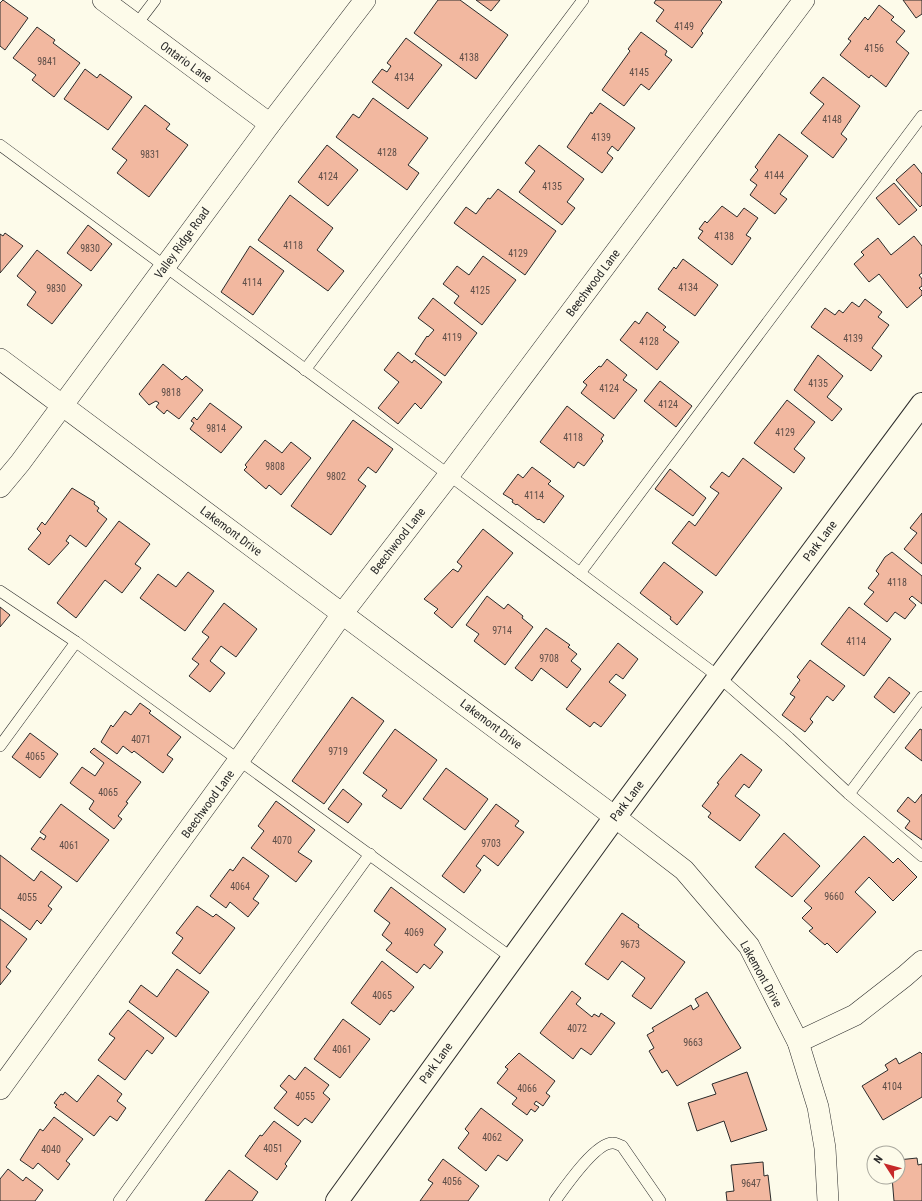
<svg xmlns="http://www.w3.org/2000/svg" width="922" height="1201" font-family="'Roboto Condensed',sans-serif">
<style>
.building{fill:#f2b8a0;stroke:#2b2b2b}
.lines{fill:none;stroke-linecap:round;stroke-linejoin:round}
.service-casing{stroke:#2b2b2b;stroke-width:12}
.minor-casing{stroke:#2b2b2b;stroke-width:22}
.tertiary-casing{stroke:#2b2b2b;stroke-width:24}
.service{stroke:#fdfbea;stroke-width:11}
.minor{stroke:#fdfbea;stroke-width:21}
.tertiary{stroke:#fdfbea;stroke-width:22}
.labels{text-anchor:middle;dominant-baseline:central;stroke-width:3;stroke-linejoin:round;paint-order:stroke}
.number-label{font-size:10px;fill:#5d4e48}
.street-label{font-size:12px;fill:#2b2b2b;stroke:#fdfbea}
</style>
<rect width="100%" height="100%" fill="#fdfbea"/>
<g class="building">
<path d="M3,0L28,18L5,50L0,46V3Z"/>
<path d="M438,0H460L508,35L476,79L414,33Z"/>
<path d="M476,0H500L491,11Z"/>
<path d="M656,0H720L722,2L701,31L703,33L692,48L656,21L664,10L654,3Z"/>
<path d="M903,0H922V14L916,18Z"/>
<path d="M879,5L894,17L891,20L905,31L896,42L909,53L886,87L871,75L869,78L840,55L851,41L848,39L865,17L868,20Z"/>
<path d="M37,27L55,40L53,43L80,63L54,97L32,80L36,75L13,58Z"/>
<path d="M641,32L667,51L665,55L672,60L649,90L641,84L624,106L602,90L630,51L628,49Z"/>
<path d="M406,38L442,65L408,109L372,82L382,69L387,72L391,66L387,63Z"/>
<path d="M85,69L97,78L100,74L132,97L108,130L64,99Z"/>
<path d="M823,77L860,106L841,134L847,139L833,158L801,133L824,104L810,93Z"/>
<path d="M373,98L428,138L408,165L419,173L407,190L336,137L353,114L359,118Z"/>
<path d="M600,103L635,128L618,151L612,146L607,153L613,158L602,173L567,147L591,112L592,114Z"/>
<path d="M145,105L170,124L166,129L188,145L149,197L117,173L127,160L112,149Z"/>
<path d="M779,134L808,156L780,194L787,199L775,214L750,195L757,185L750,180L758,170L755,167Z"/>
<path d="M327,145L358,170L328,206L298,182Z"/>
<path d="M539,145L584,179L567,202L575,208L562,225L519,192L535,171L525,163Z"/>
<path d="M914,164L922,174V205L920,207L896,180Z"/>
<path d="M894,183L917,210L899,225L876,198Z"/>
<path d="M498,189L556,231L525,275L454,223L466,207L476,214L488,198L490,199Z"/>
<path d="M290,195L333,228L317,250L344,271L328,291L258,240Z"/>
<path d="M722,206L737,217L744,208L758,218L746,235L751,238L732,265L698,238L703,231L699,229L705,221L707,223Z"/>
<path d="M88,225L112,244L91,271L67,253Z"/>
<path d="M5,233L23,246L0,273V234L3,236Z"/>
<path d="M914,236L922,246V273L919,275L922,279V286L919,288L922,291V295L907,308L879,274L869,282L854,264L864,255L861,252L878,238L891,255Z"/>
<path d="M250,246L284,271L253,315L221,292Z"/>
<path d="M37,250L82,285L52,324L27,305L36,292L17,276Z"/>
<path d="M483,256L516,280L482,325L454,303L459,296L443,284L457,266L469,275Z"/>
<path d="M683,259L718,285L695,316L658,289L674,267L676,269Z"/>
<path d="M433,298L477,333L445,376L415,354L427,336L428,337L434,330L418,318Z"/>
<path d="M865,299L882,312L878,317L889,325L872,348L882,356L871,371L811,327L825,308L835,315L839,310L843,313L852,302L859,307Z"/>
<path d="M647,312L666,327L663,330L679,342L657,370L620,340L635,321L639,324Z"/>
<path d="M398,352L412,363L414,360L442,382L421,409L415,403L398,424L378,408L399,382L384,370Z"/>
<path d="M818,355L843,376L827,397L842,409L832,421L794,390Z"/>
<path d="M607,359L627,375L623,380L637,390L614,419L581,393L587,385L583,382L599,366L601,367Z"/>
<path d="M163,364L182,380L186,376L203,390L179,419L167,410L164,414L156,407L159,403L156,401L149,405L139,394Z"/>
<path d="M660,381L692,406L676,427L644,401Z"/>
<path d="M787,400L815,422L794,449L805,458L794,473L754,443Z"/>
<path d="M210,403L242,427L221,453L190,429L194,423L191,421L194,417L197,420Z"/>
<path d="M567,406L604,435L601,439L603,441L584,466L578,462L574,468L540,442Z"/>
<path d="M353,420L393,449L376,473L368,467L358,480L366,486L331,535L291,506Z"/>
<path d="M265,440L282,453L291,442L311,458L281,495L269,485L266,489L244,470L247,467L245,465Z"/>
<path d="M743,458L782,488L716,576L672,543L689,521L695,526L719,493L710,487L722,472L729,477Z"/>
<path d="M532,467L551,481L548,484L564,496L544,523L539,519L538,520L517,504L516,505L512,502L513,500L503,494L518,474L523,478Z"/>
<path d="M670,469L706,498L693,516L655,489Z"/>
<path d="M72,488L95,502L94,504L99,508L97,511L107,519L86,547L70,535L66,541L69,543L49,565L28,549L41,533L37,529L42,522L45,525Z"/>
<path d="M922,513V564L904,549L917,533L910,528Z"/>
<path d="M119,521L150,544L135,564L141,568L122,593L105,580L76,618L57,603Z"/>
<path d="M483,529L513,553L452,628L434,613L438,609L424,599L453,569L458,572L462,566L457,562Z"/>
<path d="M892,552L922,576V604L912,596L909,599L916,605L905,619L895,612L887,622L864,604L874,592L868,588L879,574L876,571L885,557Z"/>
<path d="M664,562L703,592L677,625L670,619L671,617L640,593Z"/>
<path d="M188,572L214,591L185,631L140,598L158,574L176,587Z"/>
<path d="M487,596L504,609L508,604L523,616L522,618L533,627L505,665L474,641L479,634L466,625Z"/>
<path d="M224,603L257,629L236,657L221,646L210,661L225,673L210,692L189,676L199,664L192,659L209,637L202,632Z"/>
<path d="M0,607L10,615L0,627Z"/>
<path d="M849,607L891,639L864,676L821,644Z"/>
<path d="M546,628L570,645L568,647L577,654L571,661L581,669L567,688L541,668L532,681L515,668Z"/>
<path d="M618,643L638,659L623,679L616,674L609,682L626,695L601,727L594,722L590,727L566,709Z"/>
<path d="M810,660L845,686L833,701L827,696L810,719L813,722L805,732L782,715L795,697L790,694L800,680L797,677Z"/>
<path d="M889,677L910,693L894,713L874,697Z"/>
<path d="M352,697L384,721L324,804L292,781Z"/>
<path d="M140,703L151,711L149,713L181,737L167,755L173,759L163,773L134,751L132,753L123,746L117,754L101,742L111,725L113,727L125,711L131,715Z"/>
<path d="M395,729L437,760L401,809L382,796L387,790L363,773Z"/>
<path d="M920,729L922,730V761L905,748Z"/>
<path d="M30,733L58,754L40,778L12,757Z"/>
<path d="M94,748L141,782L126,802L128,803L118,816L122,819L114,829L89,809L94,801L70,783L82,767L95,776L104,763L90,752Z"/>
<path d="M741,754L762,770L749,788L744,784L735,796L760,815L740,841L708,817L711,813L702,806L719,784L717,783Z"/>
<path d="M446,768L488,799L465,830L423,799Z"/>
<path d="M343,789L362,804L348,823L328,809Z"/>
<path d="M922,794V840L905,828L910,821L897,811L908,797L915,803Z"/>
<path d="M276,801L315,830L298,852L312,861L296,882L251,848L264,831L258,826Z"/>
<path d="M61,804L109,840L77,882L31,849L40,837L44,840L46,836L40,832Z"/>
<path d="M496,804L519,821L515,826L524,832L498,866L484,855L476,866L481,870L464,893L442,876Z"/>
<path d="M784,833L820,866L792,897L755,867Z"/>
<path d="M864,836L893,863L898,858L917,877L893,901L869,877L855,892L876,912L837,953L827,943L825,945L809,931L813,928L802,918L812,908L804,901Z"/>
<path d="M0,855L34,881L41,871L62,887L48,906L52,909L41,924L37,920L30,930L0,908Z"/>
<path d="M243,857L269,876L253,899L259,903L248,917L230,902L226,908L210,896L230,869L233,871Z"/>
<path d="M391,887L446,929L434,945L443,952L430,969L424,964L417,973L386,950L392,943L382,935L390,923L374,911Z"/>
<path d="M197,906L213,917L216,914L235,928L200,974L172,953L183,938L176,933Z"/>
<path d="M622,913L639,925L638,927L685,962L651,1009L632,996L645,978L622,961L608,980L585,964Z"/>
<path d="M0,919L27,939L6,967L11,971L0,985Z"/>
<path d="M382,961L414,987L394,1012L391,1010L380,1025L351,1003Z"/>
<path d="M177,969L209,992L176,1037L129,1002L141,985L157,997Z"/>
<path d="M572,991L581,998L576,1004L592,1017L594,1014L599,1017L601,1013L615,1023L591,1055L581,1048L573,1059L540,1033Z"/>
<path d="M707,992L741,1048L677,1086L667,1070L662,1073L649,1051L654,1048L647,1035L654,1031L652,1028L691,1005L693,1010L699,1006L695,999Z"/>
<path d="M128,1010L164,1038L152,1054L147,1050L125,1080L98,1060L115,1038L109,1034Z"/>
<path d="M343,1019L370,1039L340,1078L314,1059Z"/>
<path d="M920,1052L922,1054V1097L883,1120L862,1086L888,1070L885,1065L896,1058L899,1064Z"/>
<path d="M519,1053L555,1081L546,1093L550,1096L543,1106L536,1101L534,1104L539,1107L535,1112L531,1109L527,1115L512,1104L517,1098L497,1083L508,1069L505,1067Z"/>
<path d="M305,1067L329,1085L323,1093L330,1099L312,1123L305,1118L298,1126L274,1108L287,1092L280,1086L289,1075L295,1080Z"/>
<path d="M747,1072L767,1130L731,1142L724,1121L697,1131L688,1103L716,1094L712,1084Z"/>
<path d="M98,1075L122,1094L117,1101L126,1108L117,1121L110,1116L94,1136L55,1107L57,1105L54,1103L61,1094L63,1095L65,1092L77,1102Z"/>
<path d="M481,1108L523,1140L507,1161L498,1155L486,1171L458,1148L469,1133L465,1129Z"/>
<path d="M54,1117L83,1139L66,1161L70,1164L58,1180L38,1163L33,1169L20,1160L40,1129L43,1131Z"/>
<path d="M274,1121L301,1141L285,1164L287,1166L277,1180L245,1156L260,1135L262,1136Z"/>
<path d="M917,1158L918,1165L922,1164V1201H894L892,1177H898V1160Z"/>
<path d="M443,1159L479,1186L468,1201H420L433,1183L428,1180Z"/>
<path d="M763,1162L764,1176L768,1175L771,1201H727L726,1192L734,1191L731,1165Z"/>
<path d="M8,1169L23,1181L26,1177L43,1190L35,1201H0V1179Z"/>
<path d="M229,1170L258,1192L252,1201H205Z"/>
</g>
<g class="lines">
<defs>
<g id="service">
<path d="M136,25L155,0"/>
<path d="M0,145L449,475L719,677L789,738L849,794L922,856"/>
<path d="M305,370L583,0"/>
<path d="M580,573L922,116"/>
<path d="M0,591L76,642L512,958"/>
<path d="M0,746L76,642"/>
<path d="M849,794L922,697"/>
<path d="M119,1201L370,854"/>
<path d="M555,1201C565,1187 596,1142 613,1143C616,1143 619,1145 622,1146L660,1201"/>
</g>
<g id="minor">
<path d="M103,0L270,124"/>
<path d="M0,359L615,817L684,870L749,946L798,1042L818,1107L825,1148L828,1201"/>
<path d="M0,487L20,463L270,124L365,0"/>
<path d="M798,1042L855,1015L905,976L922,961"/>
<path d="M0,1089L239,760L342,614L449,475L804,0"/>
</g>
<path id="tertiary" d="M337,1201L615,817L922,404"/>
</defs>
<use href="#service" class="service-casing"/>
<use href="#minor" class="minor-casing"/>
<use href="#tertiary" class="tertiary-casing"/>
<use href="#service" class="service"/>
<use href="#minor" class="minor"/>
<use href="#tertiary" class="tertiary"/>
</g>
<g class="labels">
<g class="number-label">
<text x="684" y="26">4149</text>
<text x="874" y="48">4156</text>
<text x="469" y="57">4138</text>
<text x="47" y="61">9841</text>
<text x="639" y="72">4145</text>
<text x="404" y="77">4134</text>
<text x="832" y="119">4148</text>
<text x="601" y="137">4139</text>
<text x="387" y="152">4128</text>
<text x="150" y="154">9831</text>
<text x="774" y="175">4144</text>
<text x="328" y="176">4124</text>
<text x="552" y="186">4135</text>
<text x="724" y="236">4138</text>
<text x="293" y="245">4118</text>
<text x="90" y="248">9830</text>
<text x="518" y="253">4129</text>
<text x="252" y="282">4114</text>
<text x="688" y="287">4134</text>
<text x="56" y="288">9830</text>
<text x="480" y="290">4125</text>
<text x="452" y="337">4119</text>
<text x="853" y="338">4139</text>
<text x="649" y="341">4128</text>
<text x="818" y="383">4135</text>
<text x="609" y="388">4124</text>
<text x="171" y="392">9818</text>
<text x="668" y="404">4124</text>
<text x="216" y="428">9814</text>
<text x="785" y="432">4129</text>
<text x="573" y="437">4118</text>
<text x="275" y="466">9808</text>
<text x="336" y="476">9802</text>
<text x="534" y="495">4114</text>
<text x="897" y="582">4118</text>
<text x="502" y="630">9714</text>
<text x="856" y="641">4114</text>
<text x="549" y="658">9708</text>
<text x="141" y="739">4071</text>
<text x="338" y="751">9719</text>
<text x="35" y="756">4065</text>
<text x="108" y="792">4065</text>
<text x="282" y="840">4070</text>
<text x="491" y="843">9703</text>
<text x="69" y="845">4061</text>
<text x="240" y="886">4064</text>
<text x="834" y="896">9660</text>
<text x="27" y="897">4055</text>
<text x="414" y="932">4069</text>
<text x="630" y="944">9673</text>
<text x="382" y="995">4065</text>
<text x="577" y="1028">4072</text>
<text x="693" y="1042">9663</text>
<text x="342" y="1049">4061</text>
<text x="892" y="1086">4104</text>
<text x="527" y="1088">4066</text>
<text x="305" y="1096">4055</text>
<text x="492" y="1137">4062</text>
<text x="273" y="1148">4051</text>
<text x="51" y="1149">4040</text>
<text x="452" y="1181">4056</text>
<text x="751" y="1183">9647</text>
</g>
<g class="street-label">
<text transform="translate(186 62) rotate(36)">Ontario Lane</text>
<text transform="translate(182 243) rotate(-54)">Valley Ridge Road</text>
<text transform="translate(593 283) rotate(-53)">Beechwood Lane</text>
<text transform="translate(231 531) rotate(37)">Lakemont Drive</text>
<text transform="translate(398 541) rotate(-52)">Beechwood Lane</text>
<text transform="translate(820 541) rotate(-53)">Park Lane</text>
<text transform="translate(491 724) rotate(37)">Lakemont Drive</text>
<text transform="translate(627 801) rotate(-53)">Park Lane</text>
<text transform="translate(208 804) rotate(-54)">Beechwood Lane</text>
<text transform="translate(761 974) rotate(61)">Lakemont Drive</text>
<text transform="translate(436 1063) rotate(-54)">Park Lane</text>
</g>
</g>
<g transform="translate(886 1165) rotate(306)"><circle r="19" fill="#fdfbea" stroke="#a9a89e"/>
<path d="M0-3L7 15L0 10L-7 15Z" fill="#c62828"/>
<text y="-6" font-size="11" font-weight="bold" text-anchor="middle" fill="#2b2b2b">N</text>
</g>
</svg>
